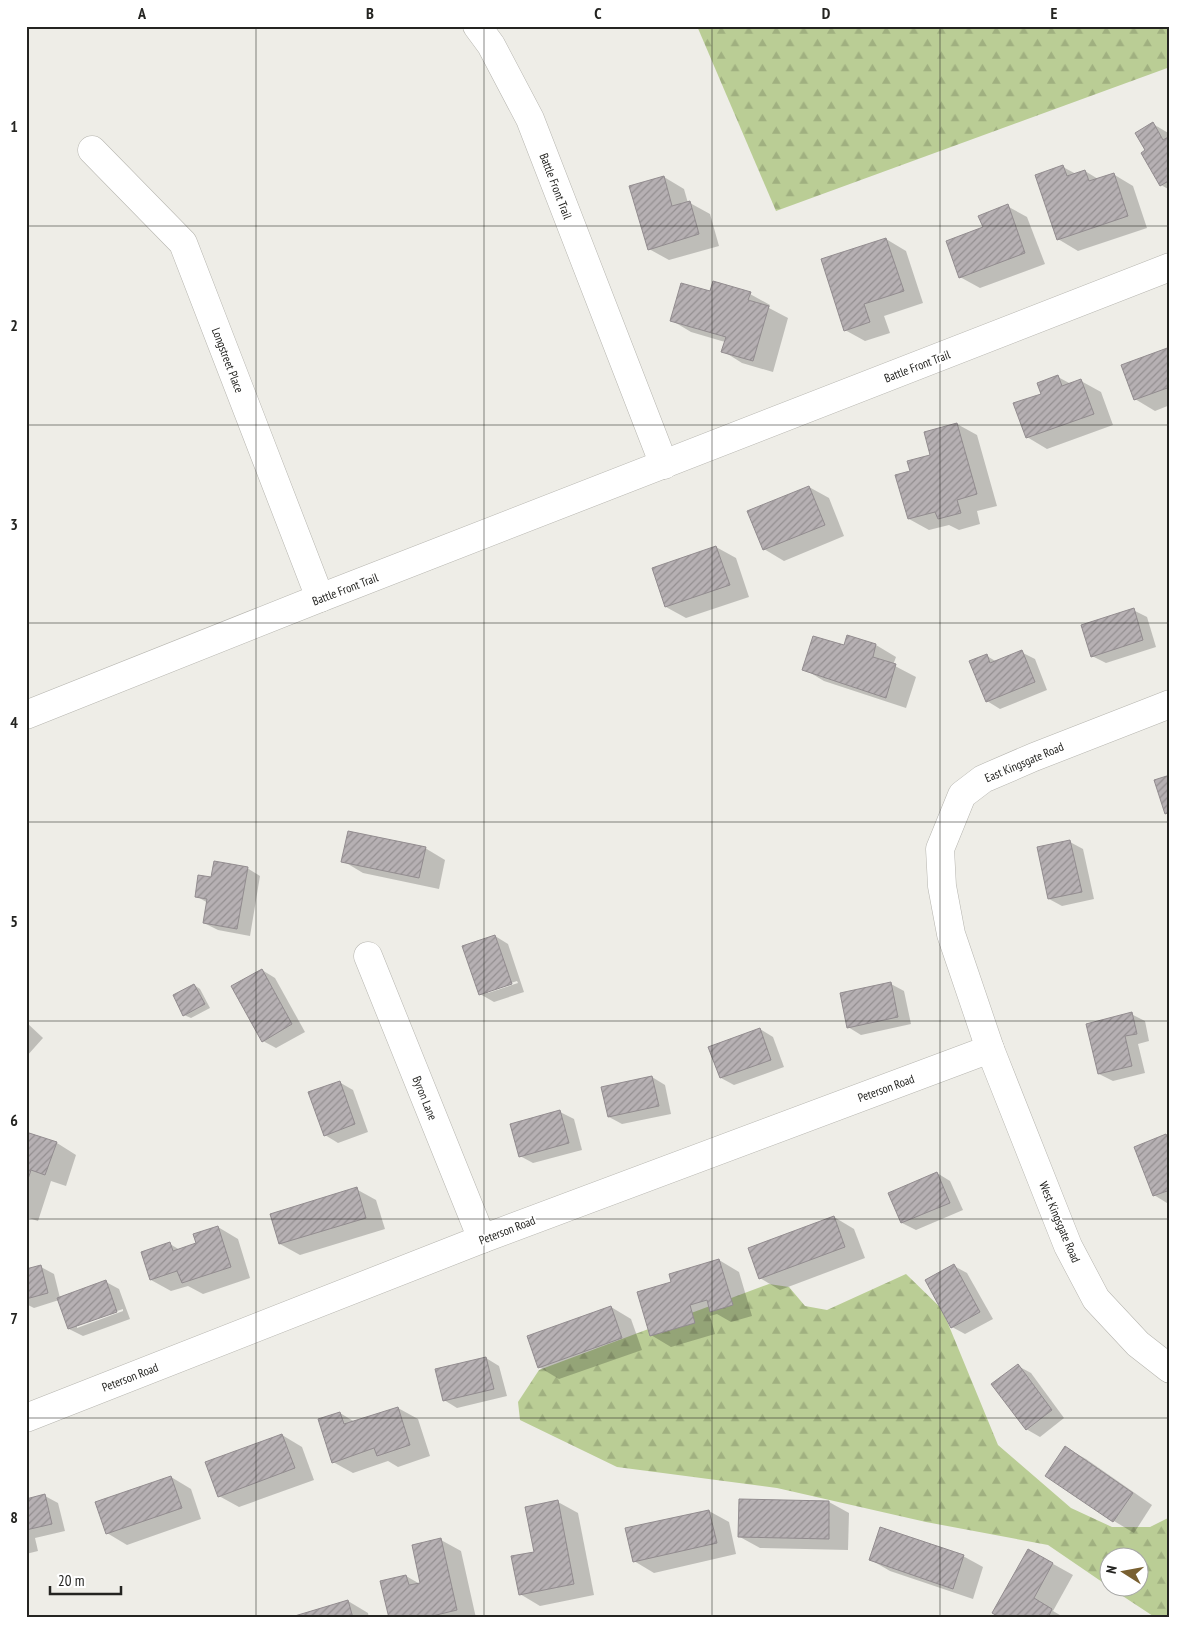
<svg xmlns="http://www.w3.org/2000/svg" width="1196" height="1644" font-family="'PT Sans Narrow',sans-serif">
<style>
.forest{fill:url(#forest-firs)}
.shadow{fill:#0003;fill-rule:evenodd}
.building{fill:url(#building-hatch);stroke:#928c8f}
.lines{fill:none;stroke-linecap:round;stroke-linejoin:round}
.minor-casing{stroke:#b6b5af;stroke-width:29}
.minor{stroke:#fff;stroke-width:28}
.grid{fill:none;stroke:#242421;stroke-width:1;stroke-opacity:0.55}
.labels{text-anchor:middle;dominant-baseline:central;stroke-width:4;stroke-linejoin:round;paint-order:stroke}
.street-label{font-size:12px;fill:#242421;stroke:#fff}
.neatline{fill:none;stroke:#242421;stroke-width:2}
.grid-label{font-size:16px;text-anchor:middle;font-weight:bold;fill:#242421}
</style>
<defs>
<pattern id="forest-firs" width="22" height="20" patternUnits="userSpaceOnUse" patternTransform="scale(1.25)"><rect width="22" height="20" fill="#bacd95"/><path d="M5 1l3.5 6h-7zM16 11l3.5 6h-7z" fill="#a0b080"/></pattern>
<pattern id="building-hatch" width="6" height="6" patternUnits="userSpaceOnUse" patternTransform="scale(1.25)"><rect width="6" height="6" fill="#b6b0b3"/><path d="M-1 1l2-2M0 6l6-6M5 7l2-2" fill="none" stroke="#948f91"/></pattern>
</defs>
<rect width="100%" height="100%" fill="#eeede7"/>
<g class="forest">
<path d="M697,26H1170V67L776,211Z"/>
<path d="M906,1274L942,1309L998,1445L1071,1508L1112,1527H1150L1170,1517V1618H1156L1109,1587L1138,1586V1556H1108V1586L1048,1545L926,1522L777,1488L617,1467L520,1420L518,1402L539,1370L769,1284L789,1287L805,1306L827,1310Z"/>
</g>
<g class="shadow">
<path d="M1153,124L1170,134V190L1161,185Z"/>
<path d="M1063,167L1076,174L1085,171L1098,179L1113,174L1133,186L1147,228L1078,251L1058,239Z"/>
<path d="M664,177L684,189L688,203H690L710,214L719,246L669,260L649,249Z"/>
<path d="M1007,206L1027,217L1045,264L980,288L960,277L984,228Z"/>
<path d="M886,239L906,251L923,303L884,316L890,333L865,341L845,330Z"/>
<path d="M710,293L750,294L770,305L769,308L788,318L773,372L742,363L723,351L725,342L691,332L671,320Z"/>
<path d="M1170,349V405L1155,411L1135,399Z"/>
<path d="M1058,377L1071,384L1081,381L1101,392L1113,425L1047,449L1027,437L1043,395Z"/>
<path d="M957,424L977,435L997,506L977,511L980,524L959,530L949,525L929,530L909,519L932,455Z"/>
<path d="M809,487L829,498L844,536L784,561L764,549Z"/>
<path d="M716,547L736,558L749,597L686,618L666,607L653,568Z"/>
<path d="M1133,610L1147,617L1156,647L1106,663L1092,656Z"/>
<path d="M848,636L876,645L896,657L893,665L916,677L906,708L824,681L804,669L844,647Z"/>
<path d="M1021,652L1035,659L1047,690L1000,709L987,701V656L997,662Z"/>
<path d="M1070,842L1083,849L1094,899L1062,906L1049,899Z"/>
<path d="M425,848L445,860L439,889L363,873L343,861Z"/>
<path d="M247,868L260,876L250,936L218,930L204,923L208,903L196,896L212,878Z"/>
<path d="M495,936L508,944L524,992L494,1002L480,994ZM517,981L518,983L488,993V991Z"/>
<path d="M262,970L275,978L305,1032L276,1048L263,1041Z"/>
<path d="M891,984L904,991L911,1024L861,1035L848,1027Z"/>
<path d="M194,985L200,989L210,1008L191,1018L184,1015Z"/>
<path d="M1131,1014L1145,1021L1149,1041L1138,1044L1145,1073L1113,1081L1099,1074Z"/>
<path d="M26,1022L43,1038L26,1057Z"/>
<path d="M760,1029L773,1037L784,1067L734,1085L721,1078Z"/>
<path d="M652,1077L665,1085L671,1114L622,1124L609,1117Z"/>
<path d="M339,1082L353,1090L368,1132L338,1143L325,1135Z"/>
<path d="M560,1112L574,1119L582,1150L533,1163L520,1156Z"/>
<path d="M26,1133L57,1143L76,1155L66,1186L51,1181L38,1221L26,1217Z"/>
<path d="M1166,1136L1170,1138V1202L1167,1203L1154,1195Z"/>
<path d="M937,1173L950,1181L963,1210L916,1230L902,1223L890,1193Z"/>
<path d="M356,1189L376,1200L385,1229L300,1255L280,1244Z"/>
<path d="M834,1217L854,1229L865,1258L780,1290L760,1278Z"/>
<path d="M218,1227L238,1239L250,1278L203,1294L188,1286L171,1291L151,1280L170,1244L180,1250L197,1244Z"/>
<path d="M719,1260L739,1272L752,1316L731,1322L717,1314L710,1316L715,1334L671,1347L651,1335L672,1283Z"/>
<path d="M954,1266L967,1273L993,1319L965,1334L952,1327Z"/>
<path d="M41,1267L54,1274L60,1298L106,1282L119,1289L130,1319L83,1336L69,1329L59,1300L34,1308L26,1304V1271ZM123,1309V1311L77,1328V1325Z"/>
<path d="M611,1307L631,1319L642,1350L559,1379L539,1367Z"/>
<path d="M486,1358L499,1366L507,1396L457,1408L444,1400Z"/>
<path d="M1018,1366L1031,1373L1064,1418L1040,1437L1026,1429Z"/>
<path d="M398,1408L418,1419L430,1456L398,1467L388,1461L353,1473L333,1462L340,1413L355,1422Z"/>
<path d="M282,1435L302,1447L314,1480L239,1507L219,1496Z"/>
<path d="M1066,1448L1086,1459L1152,1505L1134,1533L1114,1521L1047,1476Z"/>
<path d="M171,1477L191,1489L201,1519L127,1545L107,1533Z"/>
<path d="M45,1496L58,1503L65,1531L35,1538L38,1551L26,1554V1500Z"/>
<path d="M740,1500L829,1502L849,1513L848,1550L760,1548L740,1537Z"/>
<path d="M558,1502L578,1513L594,1595L540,1606L520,1594L535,1553Z"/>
<path d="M709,1511L729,1522L736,1554L654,1573L634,1561Z"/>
<path d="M441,1540L461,1551L476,1618H390L406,1576L420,1584Z"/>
<path d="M1028,1550L1073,1575L1053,1611L1065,1618H1003Z"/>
<path d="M963,1556L983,1567L973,1599L890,1571L871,1560Z"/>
<path d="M348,1601L368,1613L369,1618H293Z"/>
</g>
<g class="building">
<path d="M1153,122L1163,140L1170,136V180L1160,186L1141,153L1145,150L1135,133Z"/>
<path d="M1063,165L1067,176L1085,170L1089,181L1114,173L1128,216L1057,240L1035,175Z"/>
<path d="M664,176L672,206L690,201L699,234L648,250L629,186Z"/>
<path d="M1008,204L1025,253L959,278L946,241L983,227L978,216Z"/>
<path d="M886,238L904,291L864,304L870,322L844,331L821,259Z"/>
<path d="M713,281L751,292L748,300L769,306L753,361L721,352L726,337L670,321L681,283L710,291Z"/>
<path d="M1170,347V387L1134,400L1121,365Z"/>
<path d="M1058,375L1062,386L1081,379L1094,414L1026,438L1013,403L1041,394L1037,383Z"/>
<path d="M957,423L977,494L957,500L961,513L938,519L935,512L908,519L895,475L910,471L907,461L930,455L924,432Z"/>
<path d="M809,486L825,525L763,550L747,511Z"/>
<path d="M716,546L730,585L665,607L652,568Z"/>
<path d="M1134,608L1143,640L1091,657L1081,625Z"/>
<path d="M847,635L876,644L873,657L896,664L886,698L802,670L813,636L844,645Z"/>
<path d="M1022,650L1035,682L986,702L969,661L987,654L990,663Z"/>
<path d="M1170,775V812L1165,814L1154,780Z"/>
<path d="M348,831L426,847L419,878L341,862Z"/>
<path d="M1070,840L1082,892L1048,899L1037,847Z"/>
<path d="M214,861L248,867L237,929L203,923L207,899L195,897L198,875L211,877Z"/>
<path d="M495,935L512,984L479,995L462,946Z"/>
<path d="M262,969L292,1024L262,1042L231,986Z"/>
<path d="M891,982L898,1017L847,1028L840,993Z"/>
<path d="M194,984L205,1004L183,1016L173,995Z"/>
<path d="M1132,1012L1137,1034L1125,1036L1132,1066L1098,1074L1086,1024Z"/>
<path d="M760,1028L771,1060L720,1078L708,1047Z"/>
<path d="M652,1076L659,1106L608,1117L601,1087Z"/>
<path d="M340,1081L355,1124L324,1136L308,1092Z"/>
<path d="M560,1110L569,1143L519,1157L510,1124Z"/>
<path d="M26,1132L57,1142L45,1175L31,1170L26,1185Z"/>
<path d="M1166,1134L1170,1143V1190L1153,1196L1134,1147Z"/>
<path d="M937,1172L950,1203L901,1223L888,1193Z"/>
<path d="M357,1187L366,1218L279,1244L270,1214Z"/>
<path d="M834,1216L845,1247L759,1279L748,1248Z"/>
<path d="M218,1226L231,1267L182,1283L177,1271L150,1280L141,1252L170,1242L173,1251L196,1243L193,1234Z"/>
<path d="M719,1259L733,1305L710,1312L707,1300L690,1305L695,1323L650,1336L637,1292L671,1282L669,1274Z"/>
<path d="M954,1264L980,1312L951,1328L925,1280Z"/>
<path d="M41,1265L48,1293L26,1299V1269Z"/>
<path d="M106,1280L117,1312L68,1329L57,1298Z"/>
<path d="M611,1306L622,1338L538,1368L527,1336Z"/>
<path d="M486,1357L494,1389L443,1401L435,1369Z"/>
<path d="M1018,1364L1052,1410L1026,1430L991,1384Z"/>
<path d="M398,1407L410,1445L377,1456L374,1448L332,1463L318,1419L340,1412L344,1424Z"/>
<path d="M282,1434L295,1468L218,1497L205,1462Z"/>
<path d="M1065,1446L1133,1493L1113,1522L1045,1476Z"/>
<path d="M171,1476L182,1508L106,1534L95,1502Z"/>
<path d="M45,1494L52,1524L26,1530V1499Z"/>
<path d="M739,1499L829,1501V1539L738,1537Z"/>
<path d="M558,1500L574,1584L519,1595L511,1556L534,1552L525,1507Z"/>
<path d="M709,1510L717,1543L633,1562L625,1528Z"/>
<path d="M880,1527L964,1555L953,1589L869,1560Z"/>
<path d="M441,1538L457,1610L424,1618H389L380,1581L406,1575L409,1585L420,1583L412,1545Z"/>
<path d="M1028,1549L1053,1563L1034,1598L1052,1609L1048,1618H1001L992,1613Z"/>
<path d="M348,1600L353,1618H288Z"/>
</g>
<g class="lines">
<defs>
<g id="minor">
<path d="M477,26L491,45L530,119L664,465"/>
<path d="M92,150L183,243L320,598"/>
<path d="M1170,704L1034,757L983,779L962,795L940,849L942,886L951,934L990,1049L1068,1246L1096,1299L1138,1344L1170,1369"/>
<path d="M26,715L320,598L1170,267"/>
<path d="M368,956L482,1239"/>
<path d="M26,1418L482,1239L990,1049"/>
</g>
</defs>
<use href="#minor" class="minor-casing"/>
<use href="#minor" class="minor"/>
</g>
<path class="grid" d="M256,26V1618M484,26V1618M712,26V1618M940,26V1618M26,226H1170M26,425H1170M26,623H1170M26,822H1170M26,1021H1170M26,1219H1170M26,1418H1170"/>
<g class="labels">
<g class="street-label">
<text transform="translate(556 186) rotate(69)">Battle Front Trail</text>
<text transform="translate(228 360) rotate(69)">Longstreet Place</text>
<text transform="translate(917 366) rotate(-21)">Battle Front Trail</text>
<text transform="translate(345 589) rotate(-21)">Battle Front Trail</text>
<text transform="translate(1024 762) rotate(-23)">East Kingsgate Road</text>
<text transform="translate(886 1088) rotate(-20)">Peterson Road</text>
<text transform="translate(425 1098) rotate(68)">Byron Lane</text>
<text transform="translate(1060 1222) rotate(67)">West Kingsgate Road</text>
<text transform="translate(507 1230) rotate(-21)">Peterson Road</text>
<text transform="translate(130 1377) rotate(-21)">Peterson Road</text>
</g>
</g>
<rect width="1196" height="1644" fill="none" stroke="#ffffff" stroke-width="55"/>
<g transform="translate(1124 1572) rotate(281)"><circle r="24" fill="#ffffff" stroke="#a7a7a6"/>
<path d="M0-4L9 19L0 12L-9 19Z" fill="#796031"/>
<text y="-8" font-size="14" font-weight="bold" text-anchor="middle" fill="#242421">N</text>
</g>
<path d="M50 1586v8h71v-8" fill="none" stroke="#242421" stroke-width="2.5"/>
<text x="58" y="1586" font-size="15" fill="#242421" stroke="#ffffff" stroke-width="4" paint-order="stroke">20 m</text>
<rect x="28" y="28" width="1140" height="1588" class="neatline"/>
<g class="grid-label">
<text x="142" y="19">A</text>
<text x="370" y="19">B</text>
<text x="598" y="19">C</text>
<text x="826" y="19">D</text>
<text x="1054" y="19">E</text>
<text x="14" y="132">1</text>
<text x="14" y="331">2</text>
<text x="14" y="530">3</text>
<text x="14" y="728">4</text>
<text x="14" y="927">5</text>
<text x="14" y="1126">6</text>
<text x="14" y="1324">7</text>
<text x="14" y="1523">8</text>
</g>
</svg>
